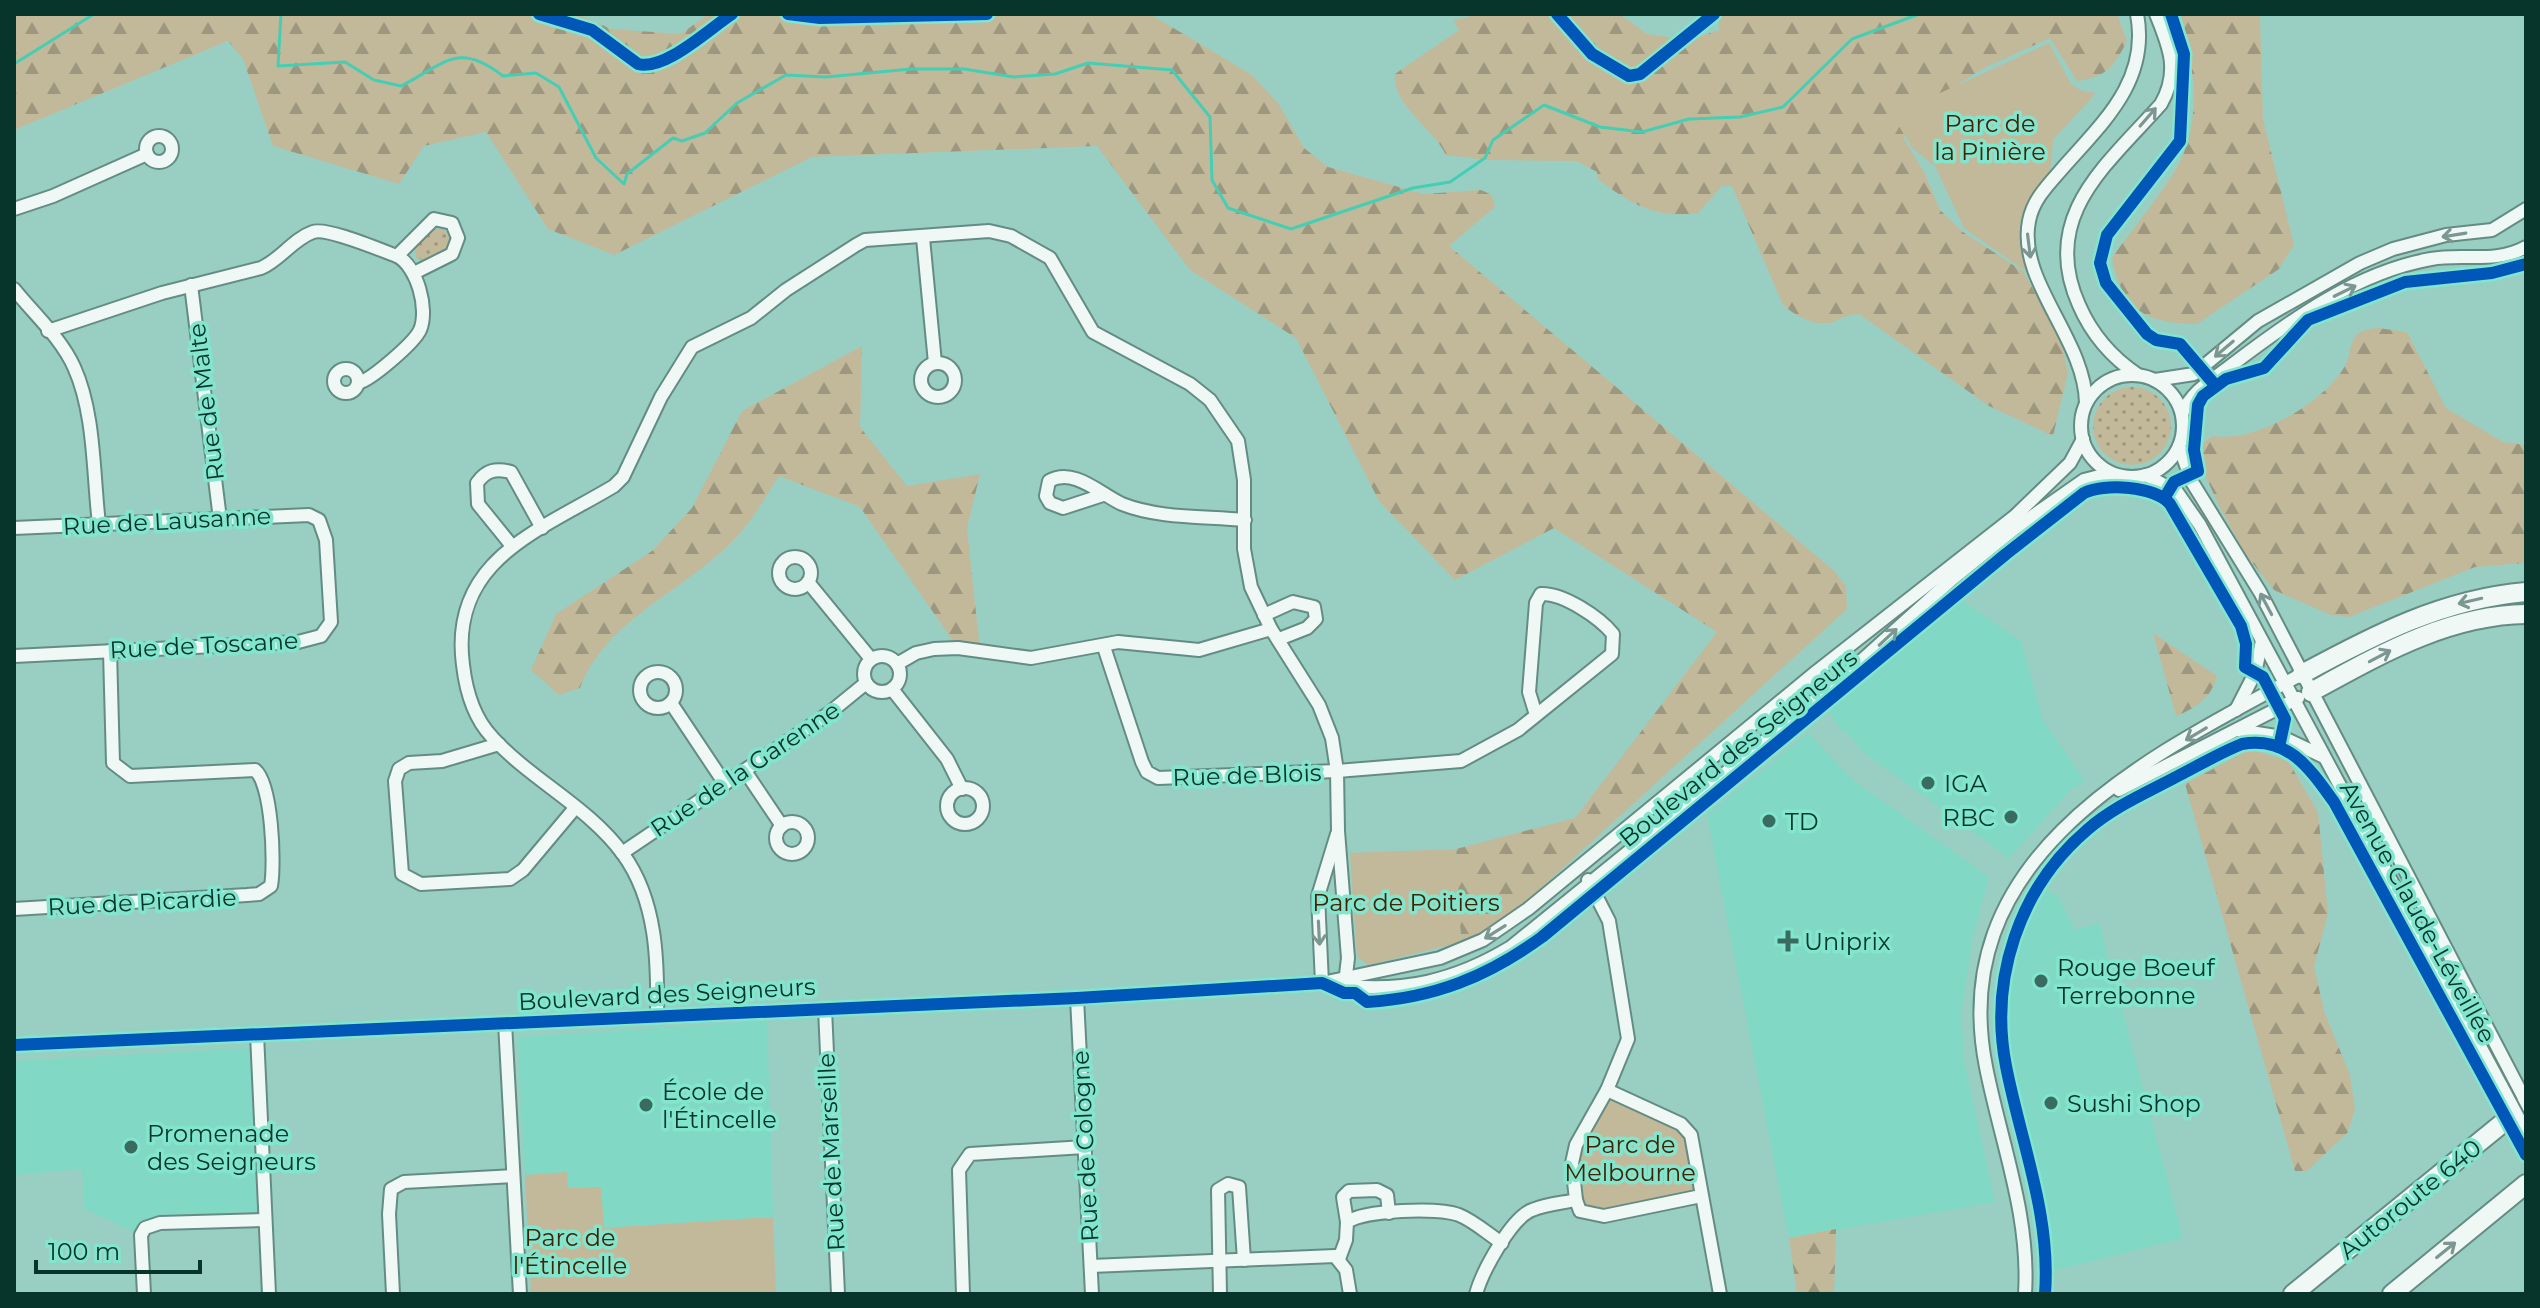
<svg xmlns="http://www.w3.org/2000/svg" width="2540" height="1308" font-family="Montserrat,sans-serif">
<style>
.built{fill:#81d8c4}
.grass{fill:url(#grass-dots)}
.forest{fill:url(#forest-firs)}
.park{fill:#c2b99a}
.lines{fill:none;stroke-linecap:round;stroke-linejoin:round}
.stream{stroke:#45ceb4;stroke-width:3}
.minor-casing{stroke:#648c83;stroke-width:16}
.highway-casing{stroke:#648c83;stroke-width:22}
.minor{stroke:#f0f8f6;stroke-width:12}
.highway{stroke:#f0f8f6;stroke-width:18}
.minor-bridge-casing{stroke:#648c83;stroke-width:16;stroke-linecap:butt}
.minor-bridge{stroke:#f0f8f6;stroke-width:12}
.cycleway-casing{stroke:#82e6ce;stroke-width:17}
.cycleway{stroke:#0057b8;stroke-width:12}
.oneway{stroke:#7c9691}
.poi-dot{fill:#3a6b60;stroke:#82e6ce;stroke-width:3}
.labels{text-anchor:middle;dominant-baseline:central;stroke-width:7;stroke-linejoin:round;paint-order:stroke}
.park-label{font-size:24px;fill:#442204;stroke:#82e6ce}
.street-label{font-size:24px;fill:#07352c;stroke:#82e6ce}
.poi-label{font-size:24px;fill:#07352c;stroke:#82e6ce;text-anchor:start}
</style>
<defs>
<pattern id="grass-dots" width="8" height="8" patternUnits="userSpaceOnUse" patternTransform="scale(2)"><rect width="8" height="8" fill="#c2b99a"/><path d="M2 2h.1M6 6h.1" fill="none" stroke="#9c977e" stroke-width="1.8" stroke-linecap="round"/></pattern>
<pattern id="forest-firs" width="22" height="20" patternUnits="userSpaceOnUse" patternTransform="scale(2)"><rect width="22" height="20" fill="#c2b99a"/><path d="M5 1l3.5 6h-7zM16 11l3.5 6h-7z" fill="#9c977e"/></pattern>
</defs>
<rect width="100%" height="100%" fill="#98cfc2"/>
<g class="built">
<path d="M1956,597L2021,641L2043,720L2085,781L2071,789L2009,858L1864,753L1845,731L1842,732L1827,708Z"/>
<path d="M1809,733L1850,778L1989,877L1973,936L1961,1015L1965,1065L1995,1202L1789,1238L1707,815Z"/>
<path d="M2042,885L2059,898L2075,930L2099,923L2183,1238L2049,1272L2046,1225L2007,1055L2003,1007L2015,941Z"/>
<path d="M767,1021L773,1217L604,1228L568,1188L567,1172L525,1175L518,1037Z"/>
<path d="M252,1048L257,1211L154,1217L135,1232L84,1209L82,1169L14,1175V1061Z"/>
</g>
<g class="grass">
<path d="M444,229L451,241L446,251L423,260L416,258L415,248L433,230Z"/>
<circle cx="2132" cy="426" r="39"/>
</g>
<g class="forest">
<path d="M14,14H578L611,29L681,34L708,14H1150L1252,75L1278,103L1304,148L1328,167L1424,194L1481,190L1492,195L1495,207L1449,246L1833,570L1846,586L1847,609L1508,918L1461,942L1456,849L1575,818L1717,632L1554,528L1455,580L1379,501L1296,338L1190,270L1097,146L812,157L614,255L548,229L486,132L424,146L399,184L273,146L243,59L228,41L14,130Z"/>
<path d="M1479,14H1620L1647,34L1690,40L1719,30V14H2117L2127,41C2114,67 2106,77 2077,81L2050,38L1980,70L1911,116L1906,123L1903,137L1924,172L1940,210L1963,232L2024,272L2062,345L2068,373L2053,436L1989,406L1859,314C1848,314 1843,318 1833,322C1816,328 1796,316 1783,305L1732,186H1722L1698,213C1655,219 1631,204 1598,179L1597,172L1577,161L1487,160L1446,155C1434,128 1392,106 1395,74L1459,30L1453,20Z"/>
<path d="M2178,14H2260L2263,119L2294,245L2279,269L2197,324C2146,324 2121,309 2112,258C2130,232 2173,181 2183,155C2202,108 2193,59 2178,14Z"/>
<path d="M2378,328L2407,332L2446,408L2503,442L2526,445V563L2475,567L2349,617L2331,615L2274,590L2246,555L2220,508L2201,466L2203,443L2212,436C2255,443 2323,404 2345,366C2350,358 2349,345 2355,337C2361,329 2369,329 2378,328Z"/>
<path d="M862,346L860,427L907,486L980,474L967,528L980,651L958,648L860,507L779,476C767,494 756,515 741,532C692,589 608,615 580,688L559,695L531,670L556,614L652,551L692,508L742,411Z"/>
<path d="M2153,633L2217,676C2211,698 2196,708 2176,716Z"/>
<path d="M2250,749L2288,761L2318,812L2328,914L2314,966L2324,1011L2350,1075L2355,1109L2348,1132L2307,1171H2295L2185,784Z"/>
<path d="M1836,1229L1834,1294H1797L1789,1238Z"/>
</g>
<g class="park">
<path d="M2049,43L2071,84L2082,91L2096,93L2053,140L2050,173L2028,204L2022,234L2031,275L1964,228L1935,166L1913,149L1892,115Z"/>
<path d="M1456,849L1461,942L1368,965L1357,956L1350,853Z"/>
<path d="M1607,1090L1691,1135L1701,1196L1604,1216L1580,1211L1572,1163Z"/>
<path d="M567,1172L568,1188L601,1187L604,1228L773,1217L776,1294H531L525,1175Z"/>
</g>
<g class="lines">
<g class="stream">
<path d="M281,14L278,66L345,62L374,80L401,86C446,63 458,41 503,76L536,73L559,87L596,158L624,184L627,174L673,138L682,141L705,133L737,103L786,75L826,77L911,69H964L1014,77L1055,74L1088,63L1172,70L1210,117L1212,180L1228,208L1291,229L1413,188L1450,182L1485,158L1493,140L1544,105L1600,127L1642,132L1689,119L1740,117L1783,107L1852,39L1919,14"/>
<path d="M14,64L94,14"/>
</g>
<defs>
<g id="minor">
<circle cx="159" cy="149" r="13"/>
<path d="M14,209L53,196L147,154"/>
<path d="M923,238L935,363"/>
<path d="M397,256L434,219L452,223L458,238L452,254L414,273"/>
<path d="M191,285L220,519"/>
<path d="M14,289C34,314 61,338 74,367C95,413 93,474 99,524"/>
<path d="M48,331L162,293L261,268C280,260 293,239 313,232C327,227 380,250 397,256C417,266 429,309 420,330C414,343 371,380 358,383"/>
<circle cx="938" cy="380" r="17"/>
<circle cx="346" cy="381" r="12"/>
<circle cx="2132" cy="426" r="51"/>
<path d="M2138,375C2111,357 2092,335 2079,305C2039,216 2107,165 2161,104C2180,71 2169,46 2156,14"/>
<path d="M2155,380L2194,374L2258,321L2360,263L2393,249L2446,235L2492,230L2526,209"/>
<path d="M2086,403C2085,339 2017,281 2029,221C2033,200 2047,186 2061,170C2101,124 2150,82 2137,14"/>
<path d="M2182,414C2192,390 2214,379 2233,364C2291,320 2357,272 2431,259C2463,253 2495,264 2526,247"/>
<path d="M2179,446L2192,482L2260,592L2526,1102"/>
<path d="M2146,475L2177,492L2200,525L2502,1087"/>
<path d="M1103,495L1063,508L1050,503L1046,496L1049,481C1074,467 1100,494 1122,504C1160,519 1205,516 1245,520"/>
<path d="M14,528L309,515L319,520L326,540L331,622L321,636L298,642L14,656"/>
<path d="M512,546L478,504L477,483C486,470 496,468 511,472L542,528"/>
<circle cx="795" cy="573" r="16"/>
<path d="M808,582L871,659"/>
<path d="M1264,615L1293,602L1314,607L1316,619L1307,628L1279,639"/>
<path d="M1104,647L1142,762L1147,772L1158,778L1337,771L1461,761L1518,730L1612,654L1613,634C1599,617 1563,593 1541,594L1536,603L1529,692L1536,715"/>
<circle cx="882" cy="674" r="18"/>
<path d="M897,664L916,653L934,649L958,648L1031,658L1118,642L1199,650L1271,629"/>
<circle cx="658" cy="690" r="18"/>
<path d="M892,689L947,759L962,789"/>
<path d="M671,703L725,784"/>
<path d="M2236,710L2255,673L2262,641"/>
<path d="M2238,730L2282,737L2322,756"/>
<path d="M499,744L442,761L409,763L399,769L395,781L402,874L421,884L510,879L523,870L575,808"/>
<path d="M745,771L782,826"/>
<circle cx="965" cy="806" r="18"/>
<path d="M2119,790L2298,698"/>
<circle cx="792" cy="838" r="16"/>
<path d="M622,853L828,714L866,683"/>
<path d="M14,909L247,895L259,894L271,886C275,863 272,784 255,770L130,776L113,763L110,651"/>
<path d="M1322,983L1318,896L1337,834"/>
<path d="M1338,985C1402,993 1455,981 1511,947L1840,680L1951,580L2014,529L2084,480L2111,473"/>
<path d="M1077,998L1092,1294"/>
<path d="M825,1009L838,1294"/>
<path d="M657,1017C658,961 657,901 623,854C589,807 531,780 492,737C473,717 466,691 463,665C449,560 539,531 614,486L623,477L661,397L692,347L751,318L786,290L856,245L865,240L989,231L1011,236L1050,258L1093,332L1190,384L1210,400L1238,441L1244,480V549L1251,587L1271,629L1319,705L1332,738L1337,771L1338,831L1348,958L1345,983"/>
<path d="M505,1023L520,1294"/>
<path d="M257,1034L269,1294"/>
<path d="M14,1045L1077,998L1322,983L1440,958L1483,940L1528,909L1816,672L2015,516L2070,463L2083,439"/>
<path d="M1607,1090L1681,1124L1691,1135L1720,1294"/>
<path d="M1576,1200L1580,1211L1604,1216L1701,1196"/>
<path d="M1347,1222L1343,1197L1349,1191L1377,1190L1387,1195L1389,1213"/>
<path d="M1339,1259L1346,1240L1347,1222C1365,1210 1438,1207 1459,1215C1474,1221 1488,1234 1502,1243"/>
<path d="M1091,1266L1335,1256L1346,1270L1350,1294"/>
<path d="M144,1294L141,1235L145,1228L160,1223L265,1220"/>
<path d="M393,1294L389,1214L391,1189L404,1182L513,1176"/>
<path d="M963,1294L959,1170L970,1154L1085,1147"/>
<path d="M1220,1294L1218,1190L1228,1184L1239,1187L1244,1260"/>
<path d="M1476,1294C1482,1272 1511,1218 1532,1210C1546,1204 1562,1203 1576,1200L1572,1163L1576,1145L1607,1090L1628,1039L1609,921L1588,880"/>
<path d="M2025,1294C2030,1215 2001,1143 1986,1067C1944,855 2148,757 2302,674"/>
</g>
<g id="highway">
<path d="M2302,674C2374,635 2443,599 2526,592"/>
<path d="M2311,692C2379,655 2447,615 2526,614"/>
<path d="M2293,1294L2526,1104"/>
<path d="M2392,1294L2526,1184"/>
</g>
</defs>
<use href="#minor" class="minor-casing"/>
<use href="#highway" class="highway-casing"/>
<use href="#minor" class="minor"/>
<use href="#highway" class="highway"/>
<defs>
<path id="minor-bridge" d="M2502,1087L2526,1132"/>
</defs>
<use href="#minor-bridge" class="minor-bridge-casing"/>
<use href="#minor-bridge" class="minor-bridge"/>
<defs>
<g id="cycleway">
<path d="M539,14L592,30L638,64C665,71 709,29 732,14"/>
<path d="M788,14L820,18L987,14"/>
<path d="M1557,14L1592,54L1629,76L1640,74L1714,14"/>
<path d="M2171,14L2184,54L2180,141L2107,235L2100,263L2106,283L2147,334L2156,340L2180,344L2215,385"/>
<path d="M2165,497L2174,482L2198,471L2194,450L2198,405L2203,396L2226,379L2264,368L2308,320L2405,282L2492,273L2526,264"/>
<path d="M14,1045L1077,998L1322,983L1344,993H1355L1367,1002C1434,998 1487,977 1542,937L2006,554L2084,493C2103,483 2156,486 2170,504L2241,626L2246,644L2245,667L2263,677L2285,719L2279,747"/>
<path d="M2045,1294C2051,1215 2021,1143 2006,1066C1989,979 2019,888 2087,830C2113,807 2146,793 2176,777C2198,766 2219,753 2242,744C2289,736 2310,769 2334,802L2526,1155"/>
</g>
</defs>
<use href="#cycleway" class="cycleway-casing"/>
<use href="#cycleway" class="cycleway"/>
</g>
<defs><path id="oneway-shaft" d="M-6 0H5M1.5-3L5.5 0L1.5 3" fill="none" stroke-width="1.6" stroke-linecap="round" stroke-linejoin="round" transform="scale(2)"/></defs>
<g class="oneway">
<use href="#oneway-shaft" transform="translate(2148 117) rotate(-49)"/>
<use href="#oneway-shaft" transform="translate(2454 235) rotate(171)"/>
<use href="#oneway-shaft" transform="translate(2029 246) rotate(83)"/>
<use href="#oneway-shaft" transform="translate(2345 291) rotate(-26)"/>
<use href="#oneway-shaft" transform="translate(2224 349) rotate(140)"/>
<use href="#oneway-shaft" transform="translate(2470 601) rotate(167)"/>
<use href="#oneway-shaft" transform="translate(2266 604) rotate(-118)"/>
<use href="#oneway-shaft" transform="translate(1888 637) rotate(-43)"/>
<use href="#oneway-shaft" transform="translate(2380 656) rotate(-28)"/>
<use href="#oneway-shaft" transform="translate(2196 734) rotate(149)"/>
<use href="#oneway-shaft" transform="translate(1495 932) rotate(148)"/>
<use href="#oneway-shaft" transform="translate(1319 933) rotate(87)"/>
<use href="#oneway-shaft" transform="translate(2446 1250) rotate(-39)"/>
</g>
<g class="poi-dot">
<circle cx="1928" cy="783" r="8"/>
<circle cx="2011" cy="817" r="8"/>
<circle cx="1769" cy="821" r="8"/>
<path d="M1784 929h8v8h8v8h-8v8h-8v-8h-8v-8h8z"/>
<circle cx="2041" cy="981" r="8"/>
<circle cx="2051" cy="1103" r="8"/>
<circle cx="646" cy="1105" r="8"/>
<circle cx="131" cy="1147" r="8"/>
</g>
<g class="labels">
<g class="park-label">
<text x="1990" y="123">Parc de<tspan x="1990" dy="28">la Pinière</tspan></text>
<text x="1406" y="902">Parc de Poitiers</text>
<text x="1630" y="1144">Parc de<tspan x="1630" dy="28">Melbourne</tspan></text>
<text x="570" y="1237">Parc de<tspan x="570" dy="28">l'Étincelle</tspan></text>
</g>
<g class="street-label">
<text transform="translate(206 402) rotate(-97)">Rue de Malte</text>
<text transform="translate(167 521) rotate(-3)">Rue de Lausanne</text>
<text transform="translate(204 645) rotate(-3)">Rue de Toscane</text>
<text transform="translate(1738 748) rotate(-39)">Boulevard des Seigneurs</text>
<text transform="translate(745 769) rotate(-34)">Rue de la Garenne</text>
<text transform="translate(1247 775) rotate(-2)">Rue de Blois</text>
<text transform="translate(142 902) rotate(-3)">Rue de Picardie</text>
<text transform="translate(2418 912) rotate(61)">Avenue Claude-Léveillée</text>
<text transform="translate(667 994) rotate(-3)">Boulevard des Seigneurs</text>
<text transform="translate(1085 1146) rotate(-93)">Rue de Cologne</text>
<text transform="translate(831 1152) rotate(-93)">Rue de Marseille</text>
<text transform="translate(2410 1199) rotate(-39)">Autoroute 640</text>
</g>
<g class="poi-label">
<text x="1944" y="783">IGA</text>
<text x="1995" y="817" text-anchor="end">RBC</text>
<text x="1785" y="821">TD</text>
<text x="1804" y="941">Uniprix</text>
<text x="2057" y="967">Rouge Boeuf<tspan x="2057" dy="28">Terrebonne</tspan></text>
<text x="662" y="1091">École de<tspan x="662" dy="28">l'Étincelle</tspan></text>
<text x="2067" y="1103">Sushi Shop</text>
<text x="147" y="1133">Promenade<tspan x="147" dy="28">des Seigneurs</tspan></text>
</g>
</g>
<rect width="2540" height="1308" fill="none" stroke="#07352c" stroke-width="32"/>
<path d="M36 1260v12h164v-12" fill="none" stroke="#07352c" stroke-width="4"/>
<text x="48" y="1260" font-size="24" fill="#07352c" stroke="#82e6ce" stroke-width="6" paint-order="stroke">100 m</text>
</svg>
